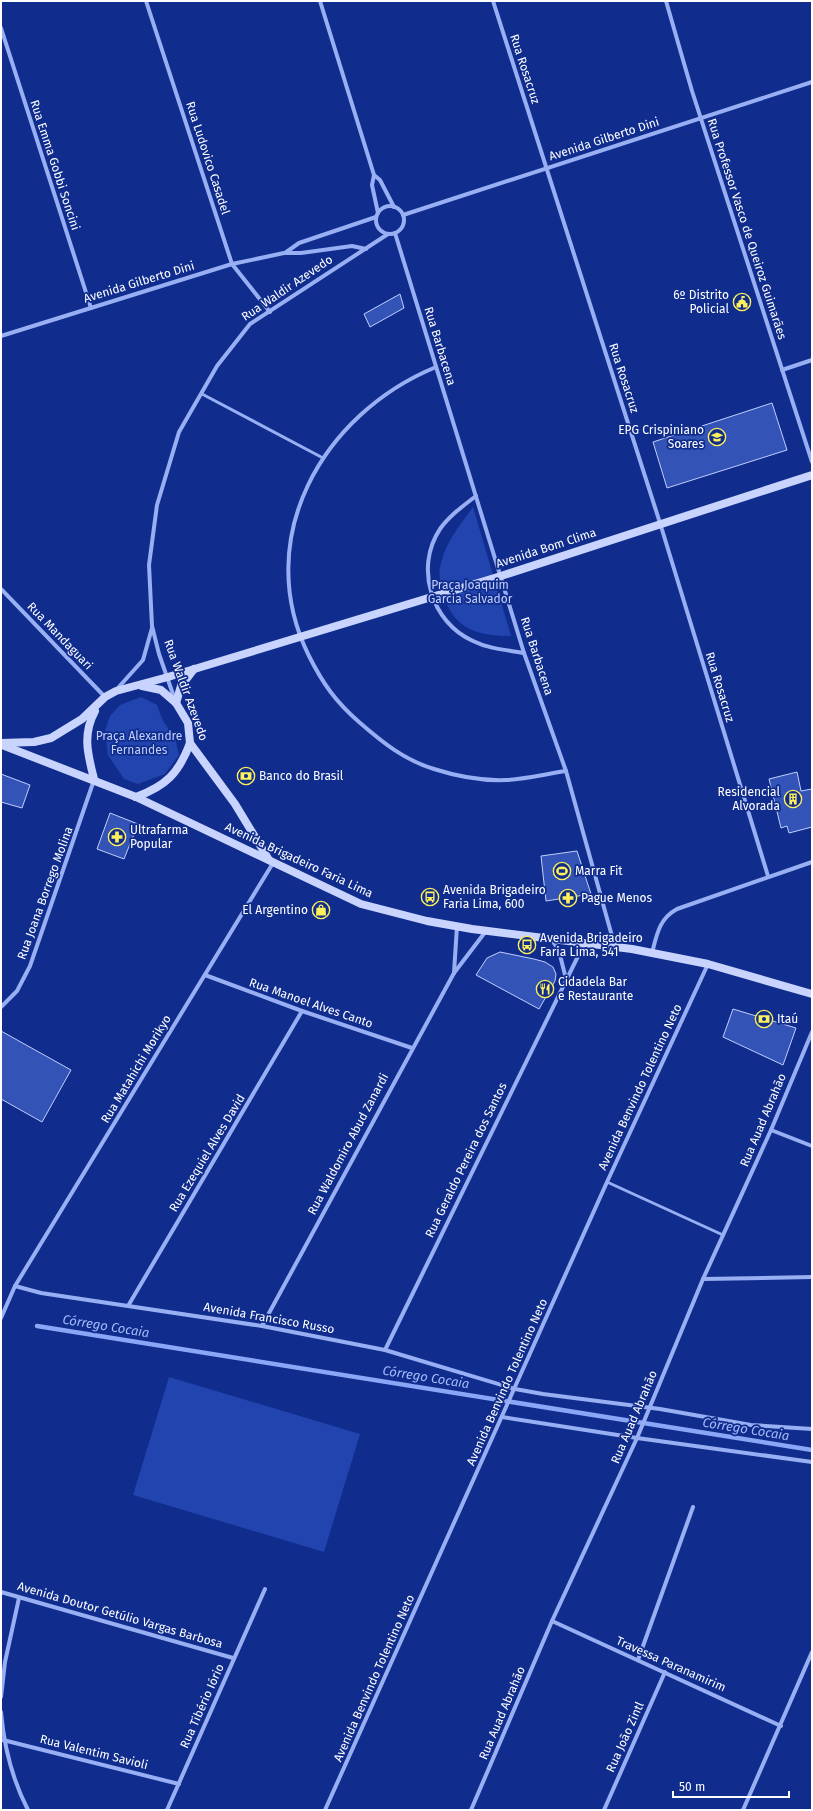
<svg xmlns="http://www.w3.org/2000/svg" width="813" height="1811" font-family="'Fira Sans',sans-serif">
<style>
.green{fill:#2144ae}
.lines{fill:none;stroke-linecap:round;stroke-linejoin:round}
.stream{stroke:#8aa6f6;stroke-width:4.5}
.building{fill:#3453b6;stroke:#c0cffd}
.service{stroke:#98aff3;stroke-width:3}
.minor{stroke:#98aff3;stroke-width:4}
.secondary{stroke:#c8d4fd;stroke-width:8}
.labels{text-anchor:middle;dominant-baseline:central;stroke-width:3.5;stroke-linejoin:round;paint-order:stroke}
.street-label{font-size:12px;fill:#fff;stroke:#102d8e}
.poi-label{font-size:12px;fill:#fff;stroke:#102d8e;text-anchor:start}
.park-label{font-size:12px;fill:#c0cffd;stroke:#102d8e}
.water-label{font-size:13px;font-style:italic;fill:#a4bafa;stroke:#102d8e}
</style>
<rect width="100%" height="100%" fill="#102d8e"/>
<g class="green">
<path d="M473,507L511,636C477,636 453,629 443,593C440,582 438,574 441,563C446,541 461,524 473,507Z"/>
<path d="M141,697L157,705L163,721L175,738L179,755L165,774L138,784L124,779L108,755L105,731L110,716L120,705Z"/>
<path d="M169,1377L360,1434L324,1552L133,1495Z"/>
</g>
<g class="lines">
<path class="stream" d="M37,1326L812,1450"/>
</g>
<g class="building">
<path d="M400,294L404,308L370,327L364,314Z"/>
<path d="M772,403L787,450L667,488L653,442Z"/>
<path d="M797,772L801,791L812,789V827L789,833L787,826L781,828L769,779Z"/>
<path d="M1,774L30,785L22,808L1,802Z"/>
<path d="M110,813L138,824L124,859L97,849Z"/>
<path d="M577,851L591,894L546,901L541,856Z"/>
<path d="M500,952L534,959L545,962L553,967L556,974L555,981L539,1009L476,975L487,958Z"/>
<path d="M733,1009L796,1028L783,1065L723,1037Z"/>
<path d="M1,1031L71,1070L42,1122L1,1099Z"/>
</g>
<g class="lines">
<g class="service">
<path d="M202,394L323,458"/>
<path d="M607,1182L723,1235"/>
</g>
<g class="minor">
<path d="M146,1L232,264L270,312"/>
<path d="M320,1L374,175L372,185L378,213"/>
<path d="M493,1L660,523L768,876"/>
<path d="M666,1L692,91L812,462"/>
<path d="M1,28L91,308"/>
<path d="M374,175L380,180L394,207"/>
<circle cx="390" cy="220" r="14"/>
<path d="M403,215L812,82"/>
<path d="M395,233L524,653L566,771L615,947"/>
<path d="M285,253L299,243L376,217"/>
<path d="M1,336L232,264L284,253H301L352,246L366,249"/>
<path d="M436,367C322,414 251,539 309,656C323,684 336,702 359,722C382,742 404,760 434,769C456,776 483,781 506,780C526,779 546,774 566,771"/>
<path d="M782,370L812,360"/>
<path d="M476,496C463,506 449,516 440,529C414,568 432,623 473,641C489,649 507,650 524,653"/>
<path d="M1,589L105,697"/>
<path d="M117,689L143,660L152,628"/>
<path d="M175,700L159,654L152,626L149,565L157,505L179,432L217,366L250,324L388,234"/>
<path d="M552,940L559,951L566,979"/>
<path d="M652,953C657,934 659,919 677,909L812,862"/>
<path d="M454,973L457,926"/>
<path d="M205,975L302,1011L412,1048"/>
<path d="M1,1007L17,991L30,966L94,780"/>
<path d="M771,1130L812,1146"/>
<path d="M703,1279L812,1277"/>
<path d="M15,1286L41,1293L262,1326L385,1350L515,1389L543,1394L660,1409L751,1425L812,1429"/>
<path d="M128,1306L302,1011"/>
<path d="M1,1318L15,1286L273,863"/>
<path d="M262,1326L454,973L486,931"/>
<path d="M385,1350L584,944"/>
<path d="M502,1417L637,1438L812,1462"/>
<path d="M1,1592L233,1658"/>
<path d="M552,1621L781,1726"/>
<path d="M638,1660L693,1507"/>
<path d="M1,1697L5,1662L19,1598"/>
<path d="M1,1712C4,1747 12,1779 28,1810"/>
<path d="M3,1740L179,1784"/>
<path d="M167,1810L265,1589"/>
<path d="M325,1810L607,1182L708,964"/>
<path d="M471,1810L552,1621L637,1438L703,1279L771,1130L812,1032"/>
<path d="M604,1810L665,1672"/>
<path d="M743,1810L812,1652"/>
</g>
<g class="secondary">
<path d="M142,686L161,690L176,703L188,723L190,743L235,804L269,860"/>
<path d="M176,703L181,686L194,669"/>
<path d="M1,743L34,742L51,738L82,719L105,697L116,691L168,677L501,576L812,475"/>
<path d="M2,745L136,797L361,904L427,921L472,929L632,949L708,964L812,994"/>
<path d="M94,779C88,755 82,735 95,711"/>
<path d="M136,797C166,786 179,773 190,743"/>
</g>
</g>
<defs>
<symbol id="civic-ring" viewBox="-11 -11 22 22"><circle r="9.5" fill="#102d8e" stroke="#fff15a" stroke-width="1.5"/><path d="M-.6-6.5H3V-4.5H.6V-3L4-1V1h2V6H-6V1h2V-1L-.6-3ZM-1.2 2.5V6h2.4V2.5Z" fill="#fff15a"/></symbol>
<symbol id="school-ring" viewBox="-11 -11 22 22"><circle r="9.5" fill="#102d8e" stroke="#fff15a" stroke-width="1.5"/><path d="M0-5L7-2L0 1L-7-2ZM-4 1L0 2.5L4 1V4Q0 6-4 4Z" fill="#fff15a"/></symbol>
<symbol id="bank-ring" viewBox="-11 -11 22 22"><circle r="9.5" fill="#102d8e" stroke="#fff15a" stroke-width="1.5"/><path d="M-6-4H6V4H-6ZM0-2.3a2.3 2.3 0 1 0 0 4.6a2.3 2.3 0 1 0 0-4.6Z" fill="#fff15a"/></symbol>
<symbol id="building-ring" viewBox="-11 -11 22 22"><circle r="9.5" fill="#102d8e" stroke="#fff15a" stroke-width="1.5"/><path d="M-4-6H4V6H1V3H-1V6H-4ZM-2.5-4.3h1.7v1.8h-1.7ZM.8-4.3h1.7v1.8H.8ZM-2.5-1h1.7V.8h-1.7ZM.8-1h1.7V.8H.8Z" fill="#fff15a"/></symbol>
<symbol id="pharmacy-ring" viewBox="-11 -11 22 22"><circle r="9.5" fill="#102d8e" stroke="#fff15a" stroke-width="1.5"/><path d="M-2-6h4v4h4v4h-4v4h-4v-4h-4v-4h4Z" fill="#fff15a"/></symbol>
<symbol id="stadium-ring" viewBox="-11 -11 22 22"><circle r="9.5" fill="#102d8e" stroke="#fff15a" stroke-width="1.5"/><path d="M0-5a6.5 5 0 1 0 0 10a6.5 5 0 1 0 0-10ZM-3.5-1.8h7v3.6h-7Z" fill="#fff15a"/></symbol>
<symbol id="bus-ring" viewBox="-11 -11 22 22"><circle r="9.5" fill="#102d8e" stroke="#fff15a" stroke-width="1.5"/><path d="M-5-6H5V4H4V6H2V4H-2V6H-4V4H-5ZM-3.5-4V0h7V-4ZM-3.5 1.2v1.5H-2V1.2ZM2 1.2v1.5H3.5V1.2Z" fill="#fff15a"/></symbol>
<symbol id="shop-ring" viewBox="-11 -11 22 22"><circle r="9.5" fill="#102d8e" stroke="#fff15a" stroke-width="1.5"/><path d="M-5-2.5h2.3a2.7 3.5 0 0 1 5.4 0H5L5.5 6h-11ZM-1.5-2.5h3a1.5 2.3 0 0 0-3 0Z" fill="#fff15a"/></symbol>
<symbol id="restaurant-ring" viewBox="-11 -11 22 22"><circle r="9.5" fill="#102d8e" stroke="#fff15a" stroke-width="1.5"/><path d="M-5-6h1v4h1v-4h1v4h1v-4h1v5L-1.5 .5V6h-2V.5L-5-1ZM5-6V6H3V1.5H1.5Q1.5-4 5-6Z" fill="#fff15a"/></symbol>
</defs>
<g fill-rule="evenodd">
<use href="#civic-ring" x="732" y="292" width="20" height="20"/>
<use href="#school-ring" x="707" y="427" width="20" height="20"/>
<use href="#bank-ring" x="236" y="766" width="20" height="20"/>
<use href="#building-ring" x="783" y="789" width="20" height="20"/>
<use href="#pharmacy-ring" x="107" y="827" width="20" height="20"/>
<use href="#stadium-ring" x="552" y="861" width="20" height="20"/>
<use href="#bus-ring" x="420" y="887" width="20" height="20"/>
<use href="#pharmacy-ring" x="558" y="888" width="20" height="20"/>
<use href="#shop-ring" x="311" y="900" width="20" height="20"/>
<use href="#bus-ring" x="517" y="935" width="20" height="20"/>
<use href="#restaurant-ring" x="535" y="979" width="20" height="20"/>
<use href="#bank-ring" x="754" y="1009" width="20" height="20"/>
</g>
<g class="labels">
<g class="street-label">
<text transform="translate(525 69) rotate(72)">Rua Rosacruz</text>
<text transform="translate(604 139) rotate(-18)">Avenida Gilberto Dini</text>
<text transform="translate(208 158) rotate(72)">Rua Ludovico Casadel</text>
<text transform="translate(55 165) rotate(72)">Rua Emma Gobbi Soncini</text>
<text transform="translate(747 229) rotate(72)">Rua Professor Vasco de Queiroz Guimarães</text>
<text transform="translate(139 282) rotate(-17)">Avenida Gilberto Dini</text>
<text transform="translate(287 288) rotate(-34)">Rua Waldir Azevedo</text>
<text transform="translate(440 346) rotate(73)">Rua Barbacena</text>
<text transform="translate(624 378) rotate(72)">Rua Rosacruz</text>
<text transform="translate(546 548) rotate(-18)">Avenida Bom Clima</text>
<text transform="translate(60 636) rotate(46)">Rua Mandaguari</text>
<text transform="translate(537 656) rotate(72)">Rua Barbacena</text>
<text transform="translate(720 687) rotate(73)">Rua Rosacruz</text>
<text transform="translate(186 690) rotate(70)">Rua Waldir Azevedo</text>
<text transform="translate(299 860) rotate(25)">Avenida Brigadeiro Faria Lima</text>
<text transform="translate(45 893) rotate(-70)">Rua Joana Borrego Molina</text>
<text transform="translate(311 1003) rotate(19)">Rua Manoel Alves Canto</text>
<text transform="translate(136 1069) rotate(-59)">Rua Matahichi Morikyo</text>
<text transform="translate(640 1087) rotate(-65)">Avenida Benvindo Tolentino Neto</text>
<text transform="translate(763 1120) rotate(-67)">Rua Auad Abrahão</text>
<text transform="translate(348 1144) rotate(-62)">Rua Waldomiro Abud Zanardi</text>
<text transform="translate(207 1153) rotate(-59)">Rua Ezequiel Alves David</text>
<text transform="translate(466 1160) rotate(-64)">Rua Geraldo Pereira dos Santos</text>
<text transform="translate(269 1318) rotate(10)">Avenida Francisco Russo</text>
<text transform="translate(507 1382) rotate(-66)">Avenida Benvindo Tolentino Neto</text>
<text transform="translate(634 1417) rotate(-67)">Rua Auad Abrahão</text>
<text transform="translate(120 1615) rotate(16)">Avenida Doutor Getúlio Vargas Barbosa</text>
<text transform="translate(671 1664) rotate(24)">Travessa Paranamirim</text>
<text transform="translate(374 1678) rotate(-66)">Avenida Benvindo Tolentino Neto</text>
<text transform="translate(202 1706) rotate(-66)">Rua Tibério Iório</text>
<text transform="translate(502 1713) rotate(-67)">Rua Auad Abrahão</text>
<text transform="translate(625 1737) rotate(-66)">Rua João Zintl</text>
<text transform="translate(94 1752) rotate(14)">Rua Valentim Savioli</text>
</g>
<g class="poi-label">
<text x="729" y="295" text-anchor="end">6º Distrito<tspan x="729" dy="14">Policial</tspan></text>
<text x="704" y="430" text-anchor="end">EPG Crispiniano<tspan x="704" dy="14">Soares</tspan></text>
<text x="259" y="776">Banco do Brasil</text>
<text x="780" y="792" text-anchor="end">Residencial<tspan x="780" dy="14">Alvorada</tspan></text>
<text x="130" y="830">Ultrafarma<tspan x="130" dy="14">Popular</tspan></text>
<text x="575" y="871">Marra Fit</text>
<text x="443" y="890">Avenida Brigadeiro<tspan x="443" dy="14">Faria Lima, 600</tspan></text>
<text x="581" y="898">Pague Menos</text>
<text x="308" y="910" text-anchor="end">El Argentino</text>
<text x="540" y="938">Avenida Brigadeiro<tspan x="540" dy="14">Faria Lima, 541</tspan></text>
<text x="558" y="982">Cidadela Bar<tspan x="558" dy="14">e Restaurante</tspan></text>
<text x="777" y="1019">Itaú</text>
</g>
<g class="park-label">
<text x="470" y="585">Praça Joaquim<tspan x="470" dy="14">Garcia Salvador</tspan></text>
<text x="139" y="736">Praça Alexandre<tspan x="139" dy="14">Fernandes</tspan></text>
</g>
<g class="water-label">
<text transform="translate(106 1326) rotate(9)">Córrego Cocaia</text>
<text transform="translate(426 1377) rotate(9)">Córrego Cocaia</text>
<text transform="translate(746 1429) rotate(9)">Córrego Cocaia</text>
</g>
</g>
<rect width="813" height="1811" fill="none" stroke="#ffffff" stroke-width="4"/>
<path d="M673 1791v6h116v-6" fill="none" stroke="#ffffff" stroke-width="2"/>
<text x="679" y="1791" font-size="12" fill="#ffffff" stroke="#102d8e" stroke-width="3" paint-order="stroke">50 m</text>
</svg>
